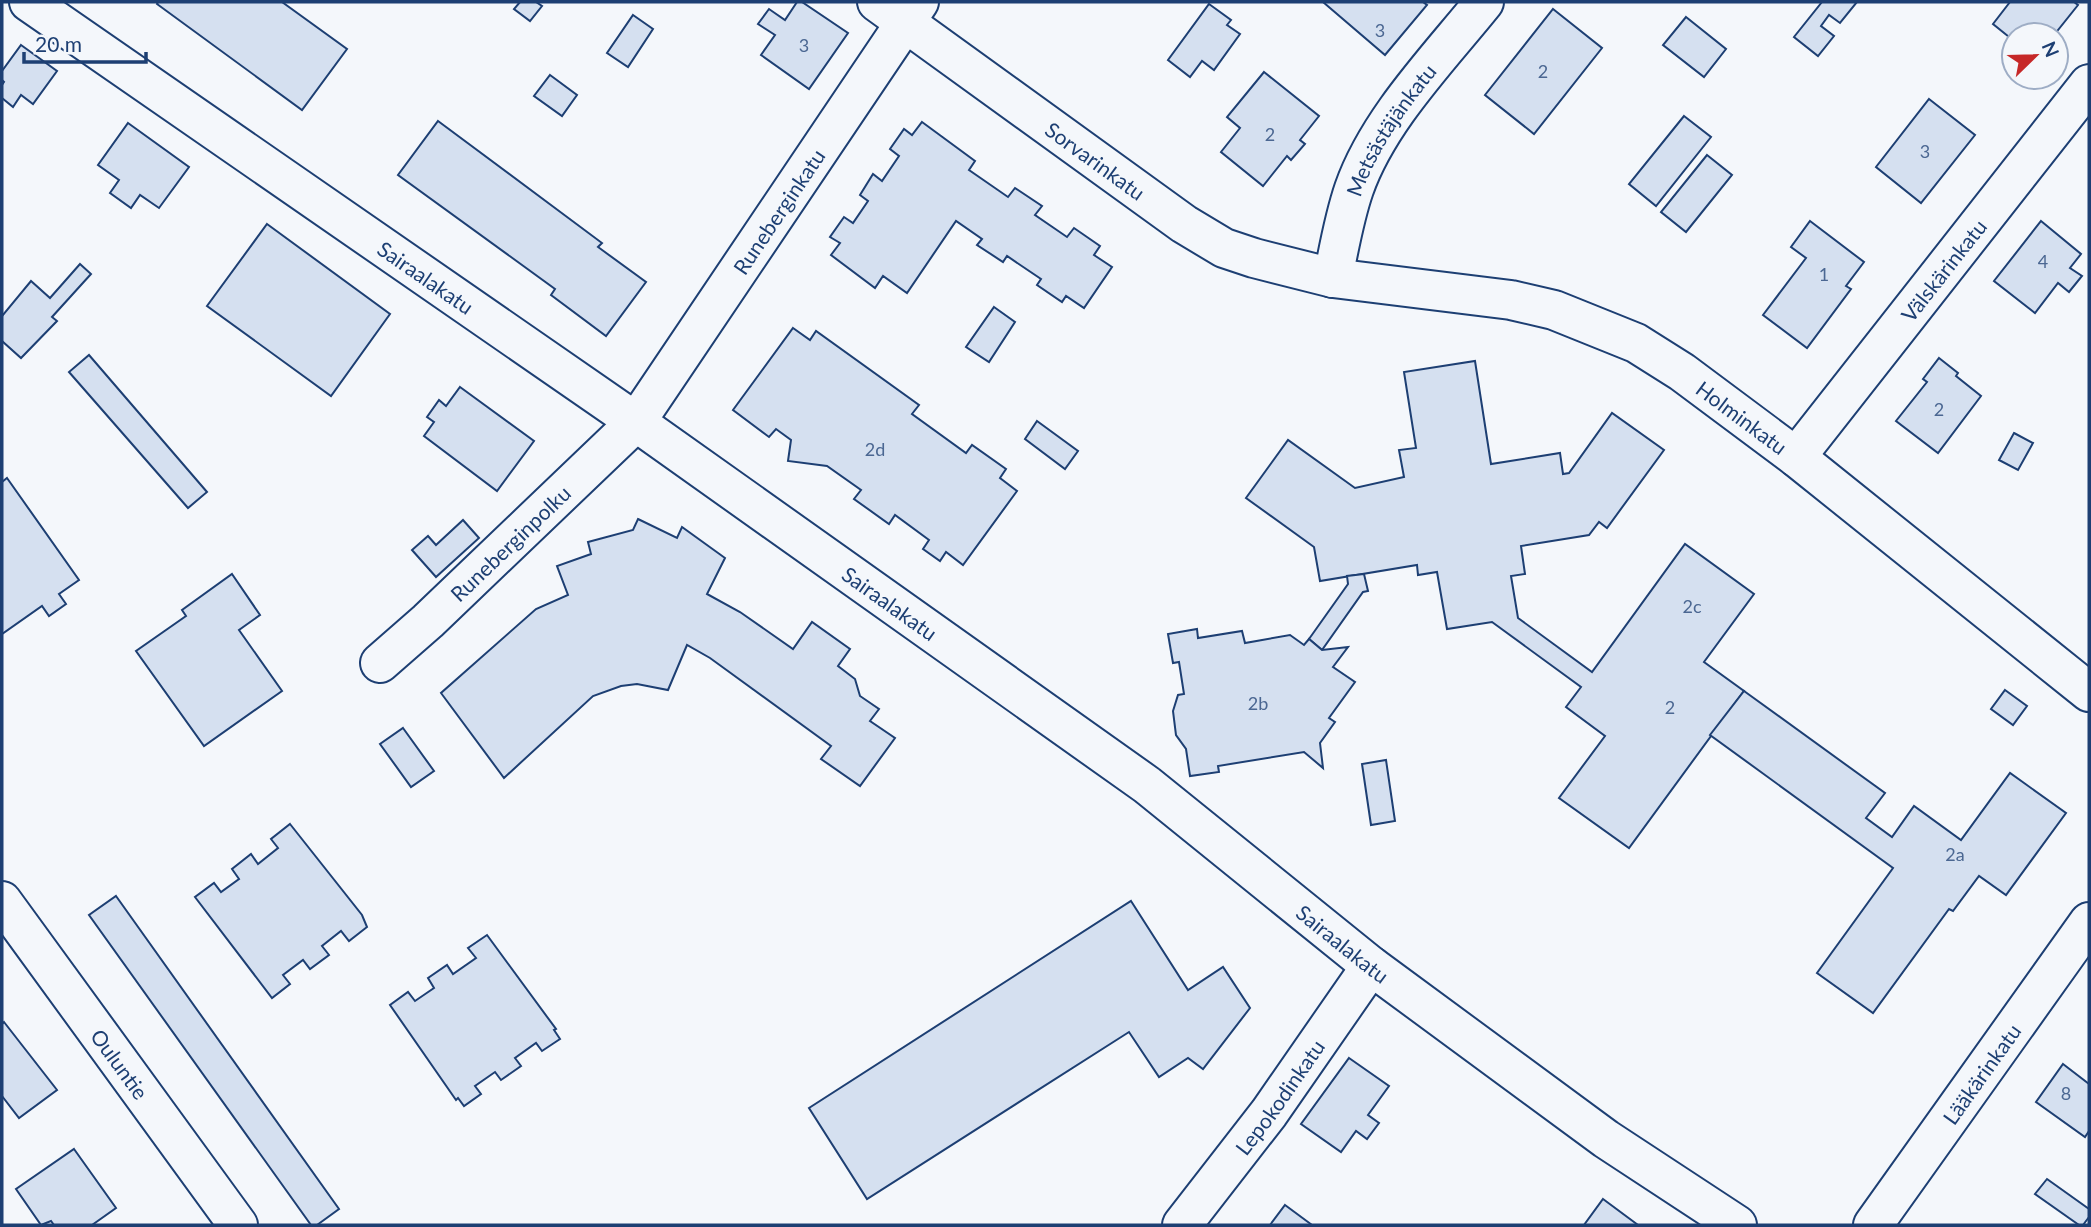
<svg xmlns="http://www.w3.org/2000/svg" width="2091" height="1227" font-family="Lato,sans-serif">
<style>
.building{fill:#d5e0f0;stroke:#1d3f73;stroke-width:2}
.lines{fill:none;stroke-linecap:round;stroke-linejoin:round}
.minor-casing{stroke:#1d3f73;stroke-width:42}
.major-casing{stroke:#1d3f73;stroke-width:42}
.minor{stroke:#f4f7fb;stroke-width:38}
.major{stroke:#f4f7fb;stroke-width:38}
.labels{text-anchor:middle;dominant-baseline:central;stroke-width:5;stroke-linejoin:round;paint-order:stroke}
.number-label{font-size:18px;fill:#4b6792}
.street-label{font-size:21px;fill:#1d3f73;stroke:#f4f7fb}
</style>
<rect width="100%" height="100%" fill="#f4f7fb"/>
<g class="building">
<path d="M158,2H282L347,49L302,110L157,4Z"/>
<path d="M520,2H536L542,6L530,21L514,9Z"/>
<path d="M797,2H802L848,33L809,89L761,55L775,35L758,24L769,9L785,20Z"/>
<path d="M1323,2H1423L1427,5L1385,55Z"/>
<path d="M1822,2H1857L1840,23L1829,15L1821,26L1834,36L1818,56L1794,37Z"/>
<path d="M2010,2H2074L2078,5L2054,35H2014V41L1993,24Z"/>
<path d="M1209,4L1231,20L1227,25L1240,34L1214,70L1202,61L1190,77L1168,60Z"/>
<path d="M1553,9L1602,48L1534,134L1485,95Z"/>
<path d="M633,15L653,29L628,67L607,53Z"/>
<path d="M1686,17L1726,49L1704,77L1663,45Z"/>
<path d="M21,45L57,71L33,104L21,95L13,107L2,98V85L4,82L2,80V71Z"/>
<path d="M1264,72L1319,116L1300,140L1305,144L1291,160L1287,156L1263,186L1221,152L1240,128L1227,117Z"/>
<path d="M550,75L577,95L562,116L534,96Z"/>
<path d="M1929,99L1975,135L1921,203L1876,167Z"/>
<path d="M1684,116L1711,137L1656,206L1629,184Z"/>
<path d="M438,121L602,243L598,247L646,282L606,336L551,295L555,289L398,175Z"/>
<path d="M922,122L975,161L969,170L1008,197L1015,188L1042,206L1035,215L1067,237L1074,228L1100,246L1094,255L1112,267L1084,308L1066,296L1062,302L1037,285L1041,279L1007,256L1003,262L977,245L982,239L956,221L907,293L883,276L875,288L831,255L840,243L830,237L844,217L853,223L868,201L860,195L873,174L882,181L899,156L890,149L904,129L912,135Z"/>
<path d="M128,123L189,167L159,208L140,195L131,208L110,193L119,180L98,165Z"/>
<path d="M1707,155L1732,175L1686,232L1661,212Z"/>
<path d="M1810,221L1864,262L1846,286L1851,289L1807,348L1763,315L1806,258L1791,247Z"/>
<path d="M2041,221L2081,254L2070,268L2082,276L2069,292L2058,283L2035,313L1994,281Z"/>
<path d="M267,224L390,314L331,396L207,306Z"/>
<path d="M80,264L91,274L52,317L57,321L21,358L2,341V316L31,281L50,298Z"/>
<path d="M994,307L1015,322L989,362L966,347Z"/>
<path d="M793,328L810,340L816,331L919,405L912,414L966,453L972,445L1006,469L1000,478L1017,491L963,565L946,552L940,561L923,549L929,540L895,515L889,524L854,499L861,490L827,466L788,461L791,440L776,429L769,437L733,410Z"/>
<path d="M89,355L207,492L188,508L69,372Z"/>
<path d="M1939,358L1958,373L1956,376L1981,396L1938,453L1896,421L1927,382L1923,379Z"/>
<path d="M1475,361L1491,464L1560,453L1563,474L1569,473L1612,413L1664,450L1607,528L1599,522L1589,535L1521,546L1525,574L1511,576L1518,618L1592,672L1685,544L1754,594L1704,662L1744,691L1629,848L1559,798L1605,736L1566,707L1581,687L1492,622L1447,629L1437,572L1418,575L1417,565L1320,581L1314,547L1246,498L1288,440L1355,488L1404,477L1399,450L1416,448L1404,372Z"/>
<path d="M460,387L534,441L497,491L424,436L434,422L427,417L439,400L446,406Z"/>
<path d="M1037,421L1078,451L1065,469L1025,439Z"/>
<path d="M2014,433L2033,443L2018,470L1999,460Z"/>
<path d="M7,478L79,580L59,594L66,604L49,616L42,606L2,634V482Z"/>
<path d="M638,519L677,538L682,527L725,558L707,594L740,612L793,649L812,622L850,649L838,666L855,679L860,696L879,709L870,721L895,738L860,786L821,759L831,746L710,658L687,645L668,690L637,684L621,686L593,696L504,778L441,693L536,609L568,595L557,566L591,554L588,542L633,530Z"/>
<path d="M463,520L479,538L436,577L412,550L428,536L436,545Z"/>
<path d="M232,574L260,615L239,630L282,691L204,746L136,651L186,616L182,610Z"/>
<path d="M1364,574L1368,591L1363,592L1322,650L1309,639L1348,584L1347,576Z"/>
<path d="M1197,629L1198,638L1242,631L1245,643L1290,635L1304,645L1309,639L1322,650L1348,647L1333,667L1355,682L1329,718L1335,722L1320,743L1323,768L1304,752L1218,766L1219,772L1190,776L1186,749L1176,735L1173,711L1178,695L1184,694L1179,662L1173,663L1168,634Z"/>
<path d="M2005,690L2027,706L2013,725L1991,709Z"/>
<path d="M1744,691L1885,793L1866,818L1892,837L1914,806L1961,840L2010,773L2066,813L2006,895L1979,876L1953,911L1949,909L1873,1013L1817,973L1893,868L1710,735Z"/>
<path d="M403,728L434,771L411,787L380,744Z"/>
<path d="M1386,760L1395,821L1371,825L1362,764Z"/>
<path d="M290,824L362,915L367,927L349,941L341,931L322,946L329,955L310,969L303,960L283,975L290,984L272,998L195,897L214,883L221,892L239,879L232,869L251,854L258,864L278,848L271,839Z"/>
<path d="M116,896L339,1209L317,1225H311L89,915Z"/>
<path d="M1131,901L1188,990L1223,967L1250,1008L1203,1069L1188,1058L1159,1077L1129,1032L867,1199L809,1108Z"/>
<path d="M487,935L556,1029L554,1030L560,1039L542,1051L536,1043L515,1058L521,1066L501,1080L495,1072L475,1086L481,1094L464,1106L458,1098L456,1100L390,1005L408,992L415,1001L434,988L428,978L447,965L453,974L476,958L468,948Z"/>
<path d="M4,1022L57,1090L19,1118L2,1096V1024Z"/>
<path d="M1349,1058L1389,1086L1368,1115L1379,1123L1367,1139L1356,1131L1341,1152L1301,1124Z"/>
<path d="M2063,1064L2089,1084V1131L2085,1137L2036,1102Z"/>
<path d="M74,1149L116,1208L92,1225H54L51,1221L41,1225L16,1189Z"/>
<path d="M2047,1179L2089,1209V1217L2083,1225H2079L2035,1194Z"/>
<path d="M1603,1199L1638,1225H1584Z"/>
<path d="M1285,1205L1312,1225H1270Z"/>
</g>
<g class="lines">
<defs>
<g id="minor">
<path id="s1" d="M29,2L636,422L1147,785L1371,966L1606,1139L1737,1225"/>
<path id="s2" d="M877,2L1184,224L1224,248L1254,258L1333,278L1511,300L1554,310L1636,343L1682,372L1796,457L2089,692"/>
<path id="s3" d="M1333,278C1339,248 1344,218 1354,189C1378,120 1439,58 1484,2"/>
<path id="s4" d="M1796,457L2089,84"/>
<path id="s5" d="M380,663L428,621L636,422L919,2"/>
<path id="s6" d="M1182,1225L1269,1113L1371,966"/>
<path id="s7" d="M1873,1225L2089,922"/>
</g>
<g id="major">
<path id="s8" d="M2,901L238,1225"/>
</g>
</defs>
<use href="#minor" class="minor-casing"/>
<use href="#major" class="major-casing"/>
<use href="#minor" class="minor"/>
<use href="#major" class="major"/>
</g>
<g class="labels">
<g class="number-label">
<text x="1380" y="30">3</text>
<text x="804" y="45">3</text>
<text x="1543" y="71">2</text>
<text x="1270" y="134">2</text>
<text x="1925" y="151">3</text>
<text x="2043" y="261">4</text>
<text x="1824" y="274">1</text>
<text x="1939" y="409">2</text>
<text x="875" y="449">2d</text>
<text x="1692" y="606">2c</text>
<text x="1258" y="703">2b</text>
<text x="1670" y="707">2</text>
<text x="1955" y="854">2a</text>
<text x="2066" y="1093">8</text>
</g>
<g class="street-label">
<text stroke="none"><textPath href="#s3" startOffset="161">Metsästäjänkatu</textPath></text>
<text stroke="none"><textPath href="#s2" startOffset="270">Sorvarinkatu</textPath></text>
<text stroke="none"><textPath href="#s5" startOffset="606">Runeberginkatu</textPath></text>
<text stroke="none"><textPath href="#s4" startOffset="238">Välskärinkatu</textPath></text>
<text stroke="none"><textPath href="#s1" startOffset="483">Sairaalakatu</textPath></text>
<text stroke="none"><textPath href="#s2" startOffset="980">Holminkatu</textPath></text>
<text stroke="none"><textPath href="#s5" startOffset="177">Runeberginpolku</textPath></text>
<text stroke="none"><textPath href="#s1" startOffset="1050">Sairaalakatu</textPath></text>
<text stroke="none"><textPath href="#s1" startOffset="1617">Sairaalakatu</textPath></text>
<text stroke="none"><textPath href="#s8" startOffset="201">Ouluntie</textPath></text>
<text stroke="none"><textPath href="#s7" startOffset="186">Lääkärinkatu</textPath></text>
<text stroke="none"><textPath href="#s6" startOffset="161">Lepokodinkatu</textPath></text>
</g>
</g>
<rect width="2091" height="1227" fill="none" stroke="#1d3f73" stroke-width="7"/>
<g transform="translate(2035 56) rotate(67)"><circle r="33" fill="#f4f7fb" stroke="#9eadc5" stroke-width="2"/>
<path d="M0-5L12 26L0 18L-12 26Z" fill="#c62828"/>
<text y="-10" font-size="19" font-weight="bold" text-anchor="middle" fill="#1d3f73">N</text>
</g>
<path d="M24 52v10h122v-10" fill="none" stroke="#1d3f73" stroke-width="3.5"/>
<text x="35" y="52" font-size="21" fill="#1d3f73" stroke="#f4f7fb" stroke-width="5" paint-order="stroke">20 m</text>
</svg>
